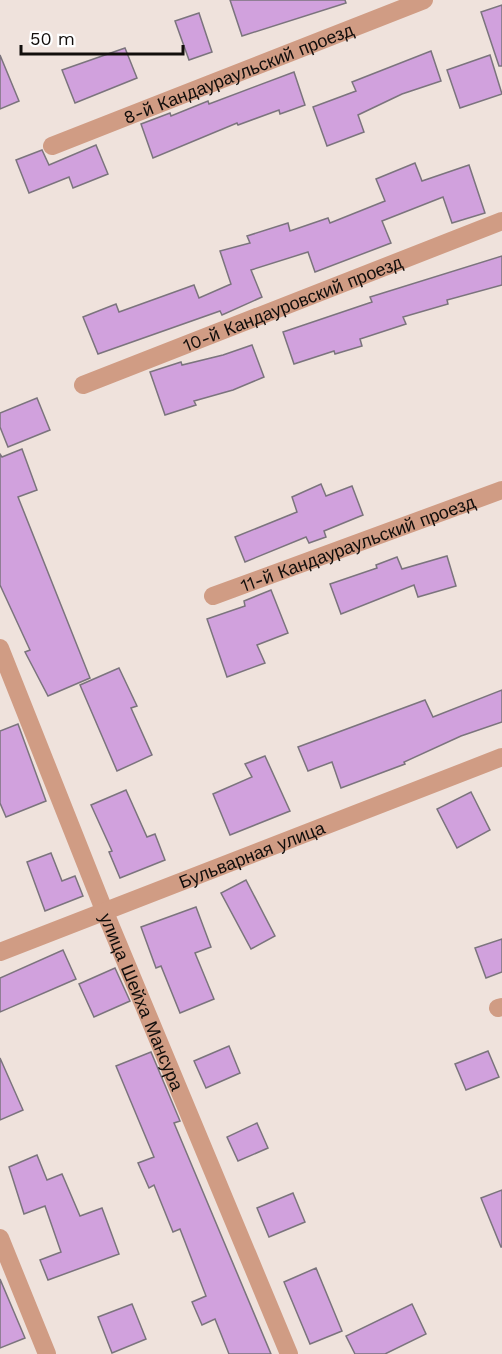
<svg xmlns="http://www.w3.org/2000/svg" width="502" height="1354" font-family="'Work Sans',sans-serif">
<style>
.building{fill:#d1a1dd;stroke:#7b747d;stroke-width:1.5}
.lines{fill:none;stroke-linecap:round;stroke-linejoin:round}
.minor{stroke:#d09c84;stroke-width:18}
.labels{text-anchor:middle;dominant-baseline:central;stroke-width:5;stroke-linejoin:round;paint-order:stroke}
.street-label{font-size:18px;fill:#120e0c;stroke:#fff}
</style>
<rect width="100%" height="100%" fill="#efe2dc"/>
<g class="building">
<path d="M230,0H345L346,3L242,36Z"/>
<path d="M502,5V66H499L481,12Z"/>
<path d="M199,13L212,52L189,60L175,21Z"/>
<path d="M125,48L137,78L75,103L62,70Z"/>
<path d="M431,51L441,81L402,94L358,115L364,132L327,146L313,107L356,91L352,82Z"/>
<path d="M0,55L19,101L0,109Z"/>
<path d="M490,55L502,94L460,108L447,70Z"/>
<path d="M294,72L305,105L280,114L279,110L238,125L237,123L153,158L141,124L170,113L171,116L208,101L209,104Z"/>
<path d="M96,145L108,174L73,188L69,177L29,193L16,160L42,150L49,165Z"/>
<path d="M415,163L422,181L469,165L485,213L452,223L443,197L382,221L391,243L315,272L308,252L251,270L262,297L222,315L220,311L98,354L83,317L116,304L119,312L194,285L199,298L231,284L220,251L250,243L247,236L288,223L290,231L328,218L330,223L385,201L376,179Z"/>
<path d="M502,256V285L447,300L448,304L403,317L406,324L360,339L362,346L335,354L334,351L294,364L283,332L372,302L370,297Z"/>
<path d="M252,345L264,377L233,390L194,401L196,405L165,415L150,372L181,362L182,365L223,355Z"/>
<path d="M37,398L50,430L8,447L0,427V413Z"/>
<path d="M22,449L37,490L18,497L90,678L48,696L25,652L30,650L0,585V454L2,457Z"/>
<path d="M321,484L326,496L352,486L363,515L324,531L326,537L309,543L306,537L245,562L235,537L297,512L292,497Z"/>
<path d="M447,556L456,586L418,597L414,585L341,614L330,584L377,568L376,565L397,557L402,569Z"/>
<path d="M271,590L288,633L257,645L265,663L227,677L207,619L245,606L244,601Z"/>
<path d="M119,668L137,706L131,708L152,755L117,771L80,685Z"/>
<path d="M502,690V722L461,736L404,762L405,764L341,788L332,762L308,771L298,747L425,700L433,717Z"/>
<path d="M18,724L46,801L6,817L0,803V731Z"/>
<path d="M265,756L290,811L230,835L213,794L252,777L245,764Z"/>
<path d="M126,790L147,837L155,834L165,860L120,878L109,852L112,851L91,805Z"/>
<path d="M471,792L490,830L457,848L437,809Z"/>
<path d="M51,853L62,881L75,876L83,896L45,911L27,862Z"/>
<path d="M246,880L275,936L251,949L221,893Z"/>
<path d="M196,907L211,947L195,953L214,999L180,1013L161,966L156,968L141,927Z"/>
<path d="M502,939V972L486,978L475,948Z"/>
<path d="M63,950L76,979L0,1012V978Z"/>
<path d="M115,968L130,1001L94,1017L79,984Z"/>
<path d="M229,1046L240,1073L206,1088L194,1061Z"/>
<path d="M488,1051L499,1077L466,1090L455,1064Z"/>
<path d="M151,1052L180,1121L174,1123L271,1354H229L215,1319L202,1325L192,1302L206,1296L180,1229L173,1232L154,1185L149,1188L138,1163L154,1157L116,1066Z"/>
<path d="M0,1058L23,1110L0,1120Z"/>
<path d="M257,1123L268,1148L238,1161L227,1137Z"/>
<path d="M37,1155L47,1180L62,1174L80,1216L102,1208L119,1254L48,1280L40,1260L61,1252L45,1206L24,1214L9,1167Z"/>
<path d="M502,1190V1247H501L481,1198Z"/>
<path d="M293,1193L305,1222L269,1237L257,1208Z"/>
<path d="M316,1268L342,1331L310,1344L284,1282Z"/>
<path d="M0,1279L25,1338L0,1348Z"/>
<path d="M132,1304L146,1339L112,1353L98,1317Z"/>
<path d="M412,1304L426,1334L385,1354H355L346,1336Z"/>
</g>
<g class="lines">
<g class="minor">
<path id="s1" d="M52,146L424,0"/>
<path id="s2" d="M83,385L502,221"/>
<path id="s3" d="M213,596L502,490"/>
<path id="s4" d="M0,648L104,910L289,1354"/>
<path id="s5" d="M0,952L502,757"/>
<path d="M498,1008L502,1007"/>
<path d="M0,1238L47,1354"/>
</g>
</g>
<g class="labels">
<g class="street-label">
<text stroke="none"><textPath href="#s1" startOffset="200">8-й Кандаураульский проезд</textPath></text>
<text stroke="none"><textPath href="#s2" startOffset="225">10-й Кандауровский проезд</textPath></text>
<text stroke="none"><textPath href="#s3" startOffset="154">11-й Кандаураульский проезд</textPath></text>
<text stroke="none"><textPath href="#s5" startOffset="270">Бульварная улица</textPath></text>
<text stroke="none"><textPath href="#s4" startOffset="381">улица Шейха Мансура</textPath></text>
</g>
</g>
<path d="M21 45v9h162v-9" fill="none" stroke="#120e0c" stroke-width="3"/>
<text x="30" y="45" font-size="18" fill="#120e0c" stroke="#ffffff" stroke-width="4.5" paint-order="stroke">50 m</text>
</svg>
